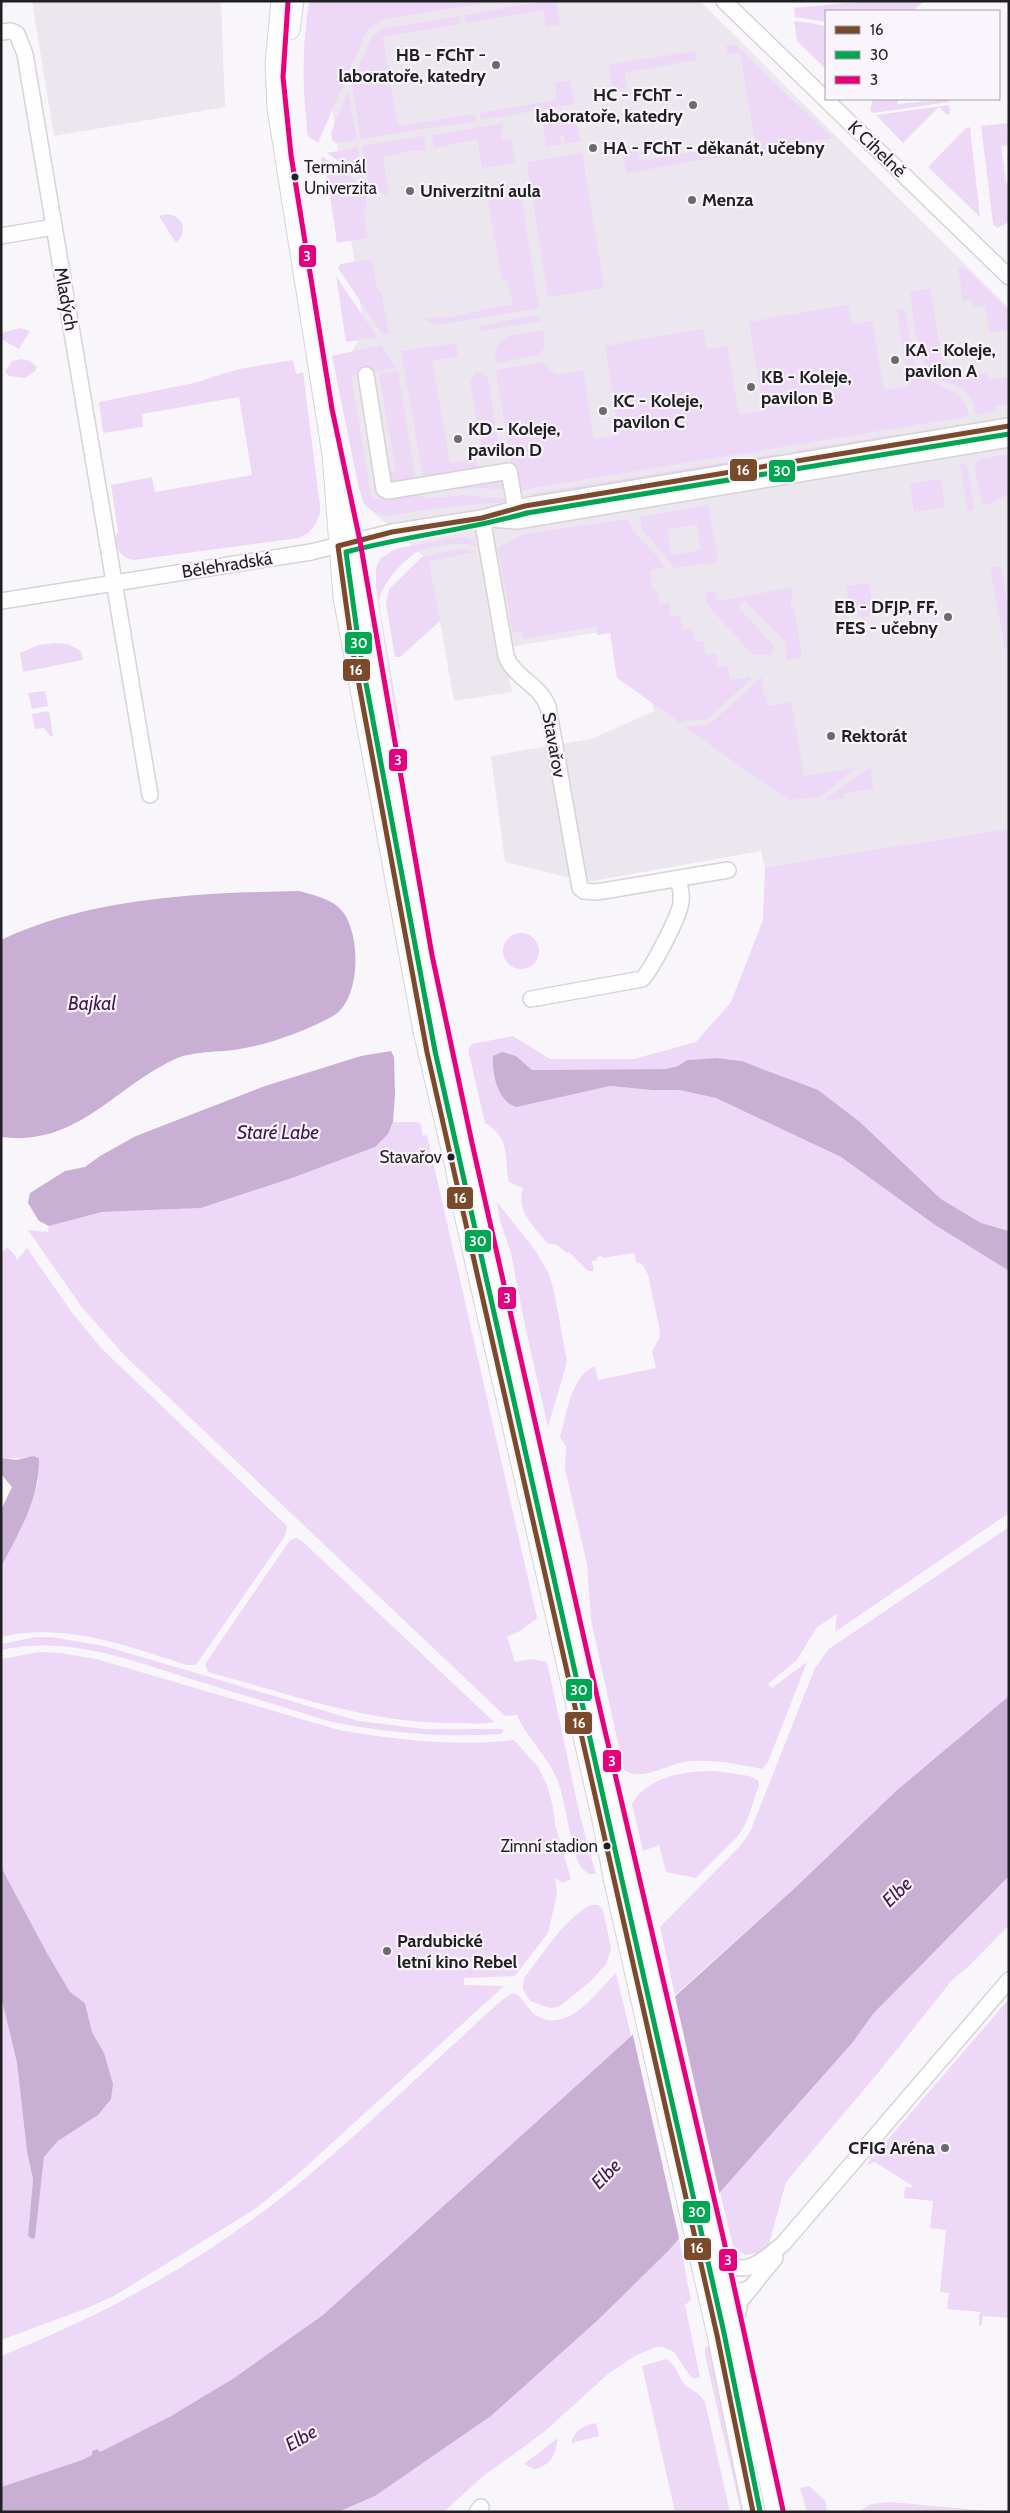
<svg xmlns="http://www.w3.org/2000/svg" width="1010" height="2513" font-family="Cabin,sans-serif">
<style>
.built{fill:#ece6ef}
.green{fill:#edd8f7;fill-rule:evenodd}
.water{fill:#caafd5}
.pier{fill:#f9f6fb}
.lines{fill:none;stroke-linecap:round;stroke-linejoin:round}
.minor-casing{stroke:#d4d3d6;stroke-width:18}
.major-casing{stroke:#d4d3d6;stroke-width:21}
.minor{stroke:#fefefe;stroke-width:15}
.major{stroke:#fefefe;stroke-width:19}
.bus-1-casing{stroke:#faf5fc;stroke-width:9}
.bus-2-casing{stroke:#faf5fc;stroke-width:9}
.bus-3-casing{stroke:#faf5fc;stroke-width:9}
.bus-1{stroke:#7a4b2a;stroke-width:5}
.bus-2{stroke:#00a651;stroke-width:5}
.bus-3{stroke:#e5007d;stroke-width:5}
.poi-dot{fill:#6c6a6d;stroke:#faf5fc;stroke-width:2}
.bus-dot{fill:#201f21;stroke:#faf5fc;stroke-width:2}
.labels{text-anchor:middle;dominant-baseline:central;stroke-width:4.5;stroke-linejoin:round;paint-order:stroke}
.bus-label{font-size:17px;fill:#201f21;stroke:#faf5fc;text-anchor:end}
.poi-label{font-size:18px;font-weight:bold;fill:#201f21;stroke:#faf5fc;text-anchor:start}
.street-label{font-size:18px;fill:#201f21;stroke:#faf5fc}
.water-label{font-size:19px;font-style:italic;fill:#431554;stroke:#faf5fc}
.line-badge{stroke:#faf5fc;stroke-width:2}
.badge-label{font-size:14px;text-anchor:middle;font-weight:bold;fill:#fff}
</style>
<rect width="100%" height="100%" fill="#f9f6fb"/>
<g class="built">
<path d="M32,1H221L225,107L54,136Z"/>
<path d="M355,1H700L1009,308V829L827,857L765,868L761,851L587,882L505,862L491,756L591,739L654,711L636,626L504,648L512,692L454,701L429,561L364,504L340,373L364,330L326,66Z"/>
</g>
<g class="green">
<path d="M309,1H497L382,20L367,30L318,143L308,136C302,87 302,51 309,1Z"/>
<path d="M544,1H556L560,24L546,27L543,10L466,23L464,15Z"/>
<path d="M867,1H924L913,11H826V22L795,17L794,8Z"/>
<path d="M459,16L460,24L383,37L398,126L475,114L476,121L361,139L352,83L372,36L385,28Z"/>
<path d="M794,21L811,23L826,27V69L797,41Z"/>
<path d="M735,44L832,138L626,173L622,147L637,145L640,161L755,142L740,53L727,54L726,46Z"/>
<path d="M695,51L696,60L625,72L627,88L613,91L609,65Z"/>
<path d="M570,81L574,104L481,120L480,113L557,100L555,83Z"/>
<path d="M348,91L357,140L336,143L332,140L331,133Z"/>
<path d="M873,99H897L898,104L949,99V102L873,113L870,110Z"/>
<path d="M949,105L950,113L947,115L939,107L903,143L876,115Z"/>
<path d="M575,112L580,142L564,144V135H559L562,144L546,147L542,118Z"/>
<path d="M503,123L501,141L511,139L515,163L482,168L477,139L434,148L432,135Z"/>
<path d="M1009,123L1007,131L1009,145L1001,146L1006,183H1009V222L997,228L993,224L981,126Z"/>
<path d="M970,127L980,217L928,167L966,128Z"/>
<path d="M424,136L426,150L400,152V154L383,157L389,192L386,196L368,182L362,146Z"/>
<path d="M358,147L363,179L327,153Z"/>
<path d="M582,153L604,288L548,297L527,162Z"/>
<path d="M322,156L364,187L367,209H363L368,238L337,243L326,168H319Z"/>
<path d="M519,184L539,308L435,325L425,319L439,317L440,319V317L445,316L446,318L513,304L507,279L502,280L486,188Z"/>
<path d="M167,214C184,216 188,232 176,243L159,216Z"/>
<path d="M372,259L377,291H381L389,334L383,335L338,268L340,264Z"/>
<path d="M958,267L966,269L1009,311V326L1006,330L990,333L985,305L974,307L972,300L963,301Z"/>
<path d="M336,276L377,337L346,342Z"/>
<path d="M930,289L942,361H948L951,379L986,373L988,380L1009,377V404L995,406V411L976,415C968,372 945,394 927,368C915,351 914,313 910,292Z"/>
<path d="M848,305L852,325L872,321L884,390L909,386L897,310L905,309L914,366H917C932,393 964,383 969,416L522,490L515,487L496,370L542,362L556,375L583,370L594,439L619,435L605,346L703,329L707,349L727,346L739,415L764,411L749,322Z"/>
<path d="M540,315L541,321L480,331L479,326Z"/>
<path d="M21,328L30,331L19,349L1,339V333Z"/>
<path d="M543,330L545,346L540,355L496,363L495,351L499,342L508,336Z"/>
<path d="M456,343L458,356L432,361L450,463L475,459L477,466L495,467L424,480L401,351Z"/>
<path d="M381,345L396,368L351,376L371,496L377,499L418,492L424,499L465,495L506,499V502L447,507L385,516L374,512L364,504L359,489L332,356Z"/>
<path d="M21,359L30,361L37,367L35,371L25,378L9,376L5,372L12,361Z"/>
<path d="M293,360L296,374L303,372L320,506V513L315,525L308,533L299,538L134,560C121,558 116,550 115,537L118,531L111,485L152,477L155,492L252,475L239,397L142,414L143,427L103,433L99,402L194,383L239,369Z"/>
<path d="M398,371L416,482L387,487L385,473L396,471L379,374Z"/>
<path d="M475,372H480L488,378L499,447L494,455L490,456L482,450L470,381Z"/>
<path d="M900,434L897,440L793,456L797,450Z"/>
<path d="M774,454L778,458L529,501L531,494Z"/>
<path d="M1009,454V493L989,505L982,504L974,463L979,460Z"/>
<path d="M960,463L967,465L974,510L968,511Z"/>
<path d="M941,479L945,507L914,512L910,484Z"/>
<path d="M493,480L501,482L506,489L469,488L426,492Z"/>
<path d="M708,505L718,562L675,568L642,529L640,517ZM697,524L701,550L671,555L667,529Z"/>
<path d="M628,519C634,539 655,548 664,567L650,570L653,591L657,590L659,604L669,603L671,617L680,616L683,630L692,628L694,642L704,641L706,655L716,654L718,667L728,666L730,680L749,677L751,679L708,719L679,722L617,678L610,633L597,635V626L523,639L522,631L513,633L498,548L524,534Z"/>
<path d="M458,537L469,538L478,547C461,541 438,544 421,550C405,557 380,585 379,603L401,733L397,726L376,588V568L380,559L395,549Z"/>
<path d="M463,549L477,552L429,561L440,621L400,657H395L386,603L389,589L422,557Z"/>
<path d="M1001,566L1009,612V652L1005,648L990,567Z"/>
<path d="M869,583L874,615L859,617L857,611L850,612L846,586Z"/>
<path d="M791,588L793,599L790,600L791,608H794L802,657L786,660V643L745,600L738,607L774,646L771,655H753L710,608L705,596L708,592H716L717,601Z"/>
<path d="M55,643L68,644L81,651L83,660L23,672L20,653L39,645Z"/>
<path d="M762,677L763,695H766L768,706L789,702L792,706L804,776L855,768L820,797L789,800L684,727L705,725L712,722L744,693L746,694L749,688Z"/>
<path d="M45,691L48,706L32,709L28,693Z"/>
<path d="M49,711L53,736H50L44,728L35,729L32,714Z"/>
<path d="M871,768L873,789L844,793V798L823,801L858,775Z"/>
<path d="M1009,829V1231L981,1223L941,1199L860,1122L782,1076L742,1061L717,1058L687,1060L678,1066L665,1069L532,1070L516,1056H493L496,1084L571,1094L610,1086L652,1090H679L716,1098L841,1157L935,1225L1009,1271V1513L835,1632L837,1614L817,1627L797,1660L768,1684L772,1688L807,1662L768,1762L762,1769C737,1764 710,1758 684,1762C665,1765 643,1782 624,1770L591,1620L587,1564L565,1469L566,1446L560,1437C567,1415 570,1376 595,1366L598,1380L656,1368L652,1351L660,1337L659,1326L648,1275L643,1265L636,1262L634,1253L602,1258V1256L597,1257V1260L592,1261L594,1271H588L569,1252L567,1253L557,1245L547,1243C533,1225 516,1211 523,1188L509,1182C504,1158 511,1138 485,1123L468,1050L472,1044L513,1036L550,1059H634L696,1042L731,1002L763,920L765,868L827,857Z"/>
<circle cx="521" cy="951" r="18"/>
<path d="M393,1122H418L421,1124L423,1136L427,1135L537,1618L522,1630L507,1637L515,1662L531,1659L547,1662L580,1816L596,1874H589L581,1868C568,1841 568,1808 557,1779C547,1755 527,1739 517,1715L505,1716L124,1355L81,1306L28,1230L48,1232L49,1226L102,1212L201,1208L292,1178L374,1147L388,1134Z"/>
<path d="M497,1202L535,1250L548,1272L554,1291L567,1362L548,1427L525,1326L511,1253L500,1221Z"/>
<path d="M7,1247L14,1254L17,1260L27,1248L71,1311L101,1348L287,1526L285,1536L196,1665H187C126,1646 66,1622 1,1637V1567L20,1531L38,1483L39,1458C30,1455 13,1460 1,1458V1253Z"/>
<path d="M1009,1527V1696L896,1791L797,1886L675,1995L660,1927L741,1845L750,1832L815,1668L829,1649Z"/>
<path d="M296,1538L302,1541L494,1722C482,1725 468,1723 456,1723C370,1724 290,1694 208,1672L205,1664L290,1540Z"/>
<path d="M36,1637H51L104,1646L359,1721L424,1729H501L504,1731L501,1734C444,1738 388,1733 332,1722C286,1708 240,1694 194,1680C130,1660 68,1635 1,1650V1644Z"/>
<path d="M39,1652L60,1653L96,1659L339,1730C397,1740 455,1747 514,1740L538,1767L547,1785L553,1807L555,1824L571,1879L563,1883L555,1878L557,1894L548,1933L515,1976L464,1978V1985L504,1986L297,2175L255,2209L114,2296L85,2309L1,2340V1996L17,2063L27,2152L33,2179L28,2236L32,2239L35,2237L44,2157L58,2141L98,2115L104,2053L92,2032L85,2003L70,1992L47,1953L1,1867V1659Z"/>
<path d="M715,1771L749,1776L758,1780L759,1785L746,1823L738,1836L696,1878L666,1872L659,1845L643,1851L632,1804C648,1776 685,1771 715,1771Z"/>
<path d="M1009,1876V1925L968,1967L953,1979L878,2073L786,2182L769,2244L762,2252L745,2255L733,2246L720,2192L853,2042L873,2014Z"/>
<path d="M591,1905H598L603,1910L611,1948L607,1963L592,1980L559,2007L550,2008L530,2001L523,1989L524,1978C542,1956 565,1917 591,1905Z"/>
<path d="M616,1973L631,2036L323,2315L234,2378L171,2416L100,2452L97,2449L92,2450V2455L82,2460L1,2487V2356C126,2306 229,2246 330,2157C372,2121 412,2082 453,2045C472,2028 490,2009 510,1994L513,1993C524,1996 527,2010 537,2016C569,2034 596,1992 616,1973Z"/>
<path d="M1009,1999V2318L983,2316L982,2325L979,2326V2314L981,2312L947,2309L949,2293L940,2292L946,2230L930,2228L933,2201L904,2198L905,2187H914L875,2162L866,2165Z"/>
<path d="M679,2239L691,2300L685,2305L700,2377L694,2379L690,2376L674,2352L663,2347H656L635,2356L608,2374L544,2432L482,2477L444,2512H338L375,2496L491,2416L598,2320Z"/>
<path d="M712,2343L725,2427L744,2512H741L705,2355V2348Z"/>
<path d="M666,2359C678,2366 678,2380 688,2387C696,2393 699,2392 705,2402L730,2512H675L642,2366Z"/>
<path d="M596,2423L599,2436L571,2443C575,2430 583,2426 596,2423Z"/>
<path d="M558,2438C555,2455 552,2465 534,2469L524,2464Z"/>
<path d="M809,2486L825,2500L827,2512H807L800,2488Z"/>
<path d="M891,2502L999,2512H859L871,2504Z"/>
</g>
<g class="water">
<path d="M299,891C314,895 333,899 343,912C361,936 361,1000 333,1016C306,1031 270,1044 240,1049C218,1053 194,1050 173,1060C114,1088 76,1147 1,1137V940C92,897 200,893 299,891Z"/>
<path d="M391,1051L394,1057L395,1095L393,1122L388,1134L375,1147L292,1178L201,1208L102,1212L49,1226L39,1221L28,1203L30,1193L65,1171L85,1167L100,1156L136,1136L265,1086L361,1056Z"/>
<path d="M502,1052L516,1056L532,1070L665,1069L678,1066L687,1060L717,1058L742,1061L818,1090L860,1122L941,1199L981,1223L1009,1231V1271L935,1225L841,1157L716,1098L679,1090H652L610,1086L516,1107C497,1100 492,1074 493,1056Z"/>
<path d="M33,1456L39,1458C40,1497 19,1533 1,1567V1510L12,1487L1,1474V1458L16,1460Z"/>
<path d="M1009,1696V1876L873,2014L853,2042L669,2250L598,2320L491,2416L375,2496L338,2512H1V2487L82,2460L92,2455V2451L97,2449L100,2452L171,2416L234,2378L323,2315L797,1886L896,1791Z"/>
<path d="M1,1867L47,1953L70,1992L85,2003L92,2032L104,2053L113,2084L111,2099L98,2115L58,2141L44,2157L35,2238L32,2239L28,2236L33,2179L27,2152L17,2063L1,1996Z"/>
</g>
<path class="pier" d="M674,1992L720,2196L680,2242L632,2031Z"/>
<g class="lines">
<defs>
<g id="minor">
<path d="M724,1L1009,277"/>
<path d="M1,32L11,31L17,34L25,54L150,795"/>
<path d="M1,236L54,227"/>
<path d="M366,375L384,489L388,491L509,471L517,517"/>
<path d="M482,518L506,656C514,678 540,684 548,707L580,888L584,891L597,892L728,870"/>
<path d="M491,519L517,521L1009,439"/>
<path d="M1,601L311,552L392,532L482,518L525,506L1009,426"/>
<path d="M531,999L642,979C651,971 680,915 681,902C682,895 680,886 678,879"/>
<path d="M718,2246C736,2286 760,2263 783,2244L1009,1980"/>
<path d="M718,2285C728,2293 741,2293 752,2287"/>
<path d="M736,2324L740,2301L775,2258"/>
<path d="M477,2512L481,2507"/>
</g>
<g id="major">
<path d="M281,1L275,63L277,108L332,454L343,597L423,1031L455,1166L461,1201L602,1820L614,1882L717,2335L753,2512"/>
<path d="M290,30L294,1"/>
<path d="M345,504L422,938L441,1037L776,2512"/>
</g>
</defs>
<use href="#minor" class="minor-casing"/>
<use href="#major" class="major-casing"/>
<use href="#minor" class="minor"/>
<use href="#major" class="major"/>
<defs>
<path id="bus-1" d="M753,2512L717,2335L427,1052L352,647L338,546L392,532L482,518L525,506L1009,426"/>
<path id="bus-2" d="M760,2511L724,2333L435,1051L359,646L346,552C406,536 467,530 527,513L1009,434"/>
<path id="bus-3" d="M288,2L283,77L291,155L332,409L360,541L432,955L472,1143L602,1718L724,2241L783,2510"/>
</defs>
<use href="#bus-1" class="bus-1-casing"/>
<use href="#bus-2" class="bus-2-casing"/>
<use href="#bus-3" class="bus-3-casing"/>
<use href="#bus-1" class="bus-1"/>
<use href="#bus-2" class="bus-2"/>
<use href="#bus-3" class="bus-3"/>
</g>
<g class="poi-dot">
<circle cx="496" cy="65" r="5"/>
<circle cx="693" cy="105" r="5"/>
<circle cx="593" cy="148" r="5"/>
<circle cx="410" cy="191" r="5"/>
<circle cx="692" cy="200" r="5"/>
<circle cx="895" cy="360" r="5"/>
<circle cx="751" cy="387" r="5"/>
<circle cx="603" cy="411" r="5"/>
<circle cx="458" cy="439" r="5"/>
<circle cx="948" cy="617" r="5"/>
<circle cx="831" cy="736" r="5"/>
<circle cx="387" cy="1951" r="5"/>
<circle cx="945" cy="2148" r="5"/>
</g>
<g class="bus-dot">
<circle cx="295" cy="177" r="4.5"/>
<circle cx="451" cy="1157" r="4.5"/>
<circle cx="607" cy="1846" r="4.5"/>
</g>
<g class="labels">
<g class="bus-label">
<text x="304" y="167" text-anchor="start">Terminál<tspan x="304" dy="21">Univerzita</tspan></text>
<text x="442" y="1157">Stavařov</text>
<text x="598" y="1846">Zimní stadion</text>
</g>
<g class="poi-label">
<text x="486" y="55" text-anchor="end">HB - FChT -<tspan x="486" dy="21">laboratoře, katedry</tspan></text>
<text x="683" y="95" text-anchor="end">HC - FChT -<tspan x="683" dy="21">laboratoře, katedry</tspan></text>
<text x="603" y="148">HA - FChT - děkanát, učebny</text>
<text x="420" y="191">Univerzitní aula</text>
<text x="702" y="200">Menza</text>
<text x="905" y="350">KA - Koleje,<tspan x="905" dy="21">pavilon A</tspan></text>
<text x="761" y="377">KB - Koleje,<tspan x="761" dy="21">pavilon B</tspan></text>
<text x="613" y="401">KC - Koleje,<tspan x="613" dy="21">pavilon C</tspan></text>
<text x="468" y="429">KD - Koleje,<tspan x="468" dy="21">pavilon D</tspan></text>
<text x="938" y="607" text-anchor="end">EB - DFJP, FF,<tspan x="938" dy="21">FES - učebny</tspan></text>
<text x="841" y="736">Rektorát</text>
<text x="397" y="1941">Pardubické<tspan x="397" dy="21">letní kino Rebel</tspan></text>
<text x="935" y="2148" text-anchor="end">CFIG Aréna</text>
</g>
<g class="street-label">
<text transform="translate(877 149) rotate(44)">K Cihelně</text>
<text transform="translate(66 299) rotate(80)">Mladých</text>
<text transform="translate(227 565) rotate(-9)">Bělehradská</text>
<text transform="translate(554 745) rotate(80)">Stavařov</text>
</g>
<g class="water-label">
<text x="92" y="1003">Bajkal</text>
<text x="278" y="1132">Staré Labe</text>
<text transform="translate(897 1892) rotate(-44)">Elbe</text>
<text transform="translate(606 2174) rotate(-46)">Elbe</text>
<text transform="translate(301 2438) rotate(-30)">Elbe</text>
</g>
</g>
<g class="line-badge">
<rect x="298" y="244" width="19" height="24" rx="5" fill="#e5007d"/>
<rect x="729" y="458" width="29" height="24" rx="5" fill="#7a4b2a"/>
<rect x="768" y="459" width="28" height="24" rx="5" fill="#00a651"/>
<rect x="344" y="631" width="29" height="24" rx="5" fill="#00a651"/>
<rect x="342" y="658" width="29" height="24" rx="5" fill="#7a4b2a"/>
<rect x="388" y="748" width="20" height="24" rx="5" fill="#e5007d"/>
<rect x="446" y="1186" width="28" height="24" rx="5" fill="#7a4b2a"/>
<rect x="464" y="1229" width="28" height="24" rx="5" fill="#00a651"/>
<rect x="497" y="1286" width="20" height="24" rx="5" fill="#e5007d"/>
<rect x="565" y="1678" width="28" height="24" rx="5" fill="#00a651"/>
<rect x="564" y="1711" width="29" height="24" rx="5" fill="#7a4b2a"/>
<rect x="602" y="1749" width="20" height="24" rx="5" fill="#e5007d"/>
<rect x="682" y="2200" width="29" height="24" rx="5" fill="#00a651"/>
<rect x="683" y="2237" width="29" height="24" rx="5" fill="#7a4b2a"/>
<rect x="718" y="2248" width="20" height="24" rx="5" fill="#e5007d"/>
</g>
<g class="badge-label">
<text x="307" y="261">3</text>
<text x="743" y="475">16</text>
<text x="782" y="476">30</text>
<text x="359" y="648">30</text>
<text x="356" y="675">16</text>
<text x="398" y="765">3</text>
<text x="460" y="1203">16</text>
<text x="478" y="1246">30</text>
<text x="507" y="1303">3</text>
<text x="579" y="1695">30</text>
<text x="579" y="1728">16</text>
<text x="612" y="1766">3</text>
<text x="697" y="2217">30</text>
<text x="697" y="2253">16</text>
<text x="728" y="2265">3</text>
</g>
<rect width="1010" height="2513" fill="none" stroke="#201f21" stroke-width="5"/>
<rect x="825" y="10" width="175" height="90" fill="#faf5fc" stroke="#a39fa4"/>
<rect x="835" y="26" width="25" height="8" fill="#7a4b2a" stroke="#a39fa4"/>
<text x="870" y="35" font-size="15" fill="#201f21">16</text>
<rect x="835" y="51" width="25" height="8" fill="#00a651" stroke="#a39fa4"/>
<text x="870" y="60" font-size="15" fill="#201f21">30</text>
<rect x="835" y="76" width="25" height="8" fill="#e5007d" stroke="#a39fa4"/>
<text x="870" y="85" font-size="15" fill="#201f21">3</text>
</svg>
